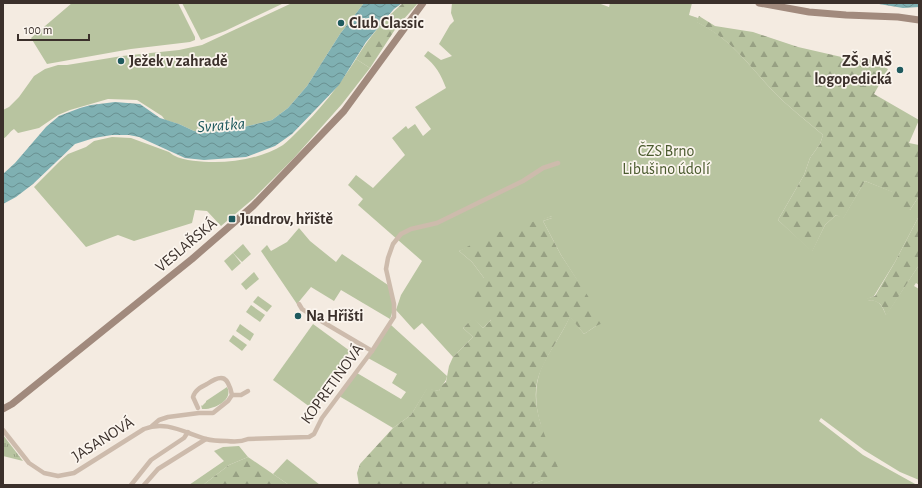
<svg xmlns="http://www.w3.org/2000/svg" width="922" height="488" font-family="'Alegreya Sans',sans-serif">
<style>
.green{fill:#b8c4a0}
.forest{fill:url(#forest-firs)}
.park{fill:url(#park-tufts)}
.water{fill:url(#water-waves)}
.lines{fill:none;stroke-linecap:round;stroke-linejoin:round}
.street{stroke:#cdbbac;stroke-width:4.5}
.secondary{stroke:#a18a7d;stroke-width:7}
.poi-dot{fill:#1f5a5e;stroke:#fbf5ee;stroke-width:1.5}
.labels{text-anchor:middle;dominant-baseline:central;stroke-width:3.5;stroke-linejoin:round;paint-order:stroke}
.poi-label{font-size:16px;font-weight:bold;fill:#3b302b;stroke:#fbf5ee;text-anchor:start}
.park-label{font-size:16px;fill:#4a5a2e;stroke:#fbf5ee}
.street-label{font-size:16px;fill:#3b302b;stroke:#fbf5ee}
.water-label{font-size:17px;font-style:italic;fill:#1f5a5e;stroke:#fbf5ee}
</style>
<defs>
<pattern id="forest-firs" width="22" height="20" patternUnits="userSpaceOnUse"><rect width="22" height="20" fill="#b8c4a0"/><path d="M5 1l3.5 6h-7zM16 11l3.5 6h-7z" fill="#97a083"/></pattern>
<pattern id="park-tufts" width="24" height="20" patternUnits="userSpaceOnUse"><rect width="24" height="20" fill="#b8c4a0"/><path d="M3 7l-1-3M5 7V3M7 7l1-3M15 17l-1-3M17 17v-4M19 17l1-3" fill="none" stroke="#97a083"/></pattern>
<pattern id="water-waves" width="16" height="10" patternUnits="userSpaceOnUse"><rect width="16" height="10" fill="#7fb0b2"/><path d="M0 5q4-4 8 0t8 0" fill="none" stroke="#699091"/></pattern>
</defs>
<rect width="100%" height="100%" fill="#f4ebe1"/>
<g class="green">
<path d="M72,3H178L195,37V40L190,42L131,49L47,64L31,38Z"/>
<path d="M182,3H284L225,31L201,40Z"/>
<path d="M292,3H364L340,34L307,86L288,108L272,120L236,129L205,133L194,131L179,124L165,120L162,116L137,100L108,99L70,110L58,115L39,128L18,133L14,129C10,131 8,136 3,139V110L9,107L19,97L34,76L45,69L58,65H67L122,56L179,50L202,45Z"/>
<path d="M452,3H598L609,7L610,3H692L689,15L698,18L697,22C731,39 747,63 772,90C787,106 806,120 823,135L820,144L810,158L804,175L778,220L812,251L825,225L836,215L843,218L865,181L893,192L910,210L919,196V216L895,262L874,296L865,300C879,300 881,303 886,315L919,265V285L916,283L914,286L919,289V480L900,472L864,450L821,418L819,421L863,455L917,485H766L765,484L764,485H530L543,480L541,425C535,408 534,386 541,369C549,351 562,335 570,316L584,334L596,326L577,280L561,255L543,221L552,218V216L459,251L472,262L484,278L491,320L483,328L473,319L463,328L473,337L453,357L422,323L414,330L396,310L401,295L422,261L358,205L363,199L348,185L356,175L373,188L405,155L392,138L406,126L408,129L415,124L423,136L431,129L415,107L446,88C441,75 436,65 424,56L428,51L441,60L452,56L439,44L450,25L454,21L451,13Z"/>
<path d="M356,59L370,68L342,104L293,159L253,199L221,226L207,211L195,210L192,223L134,241L118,235L86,247L34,187L60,161L68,154L86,147L94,141L112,137L131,138L169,152C179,161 196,161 209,162C232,163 263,158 283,145C288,141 292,137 296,133C319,111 339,86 356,59Z"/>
<path d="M299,228L310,241L336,262L342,254L388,285C392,297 395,308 390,319L341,290L334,301L311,287L297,304L261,251L267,245L271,251L287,242Z"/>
<path d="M243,244L251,254L242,262L233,253Z"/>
<path d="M233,253L241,263L232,271L224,261Z"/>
<path d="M254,272L259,279L246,290L241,284Z"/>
<path d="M258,296L272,306L267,312L253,302Z"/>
<path d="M251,305L265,315L260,322L246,312Z"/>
<path d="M240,324L254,334L250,341L236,331Z"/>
<path d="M313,324L350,351L310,407L273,380Z"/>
<path d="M391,325L447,376C446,383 441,385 439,391L427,389L411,415L393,428L339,396L357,373L401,399L406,392L392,383L397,374L368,358Z"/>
<path d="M233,335L247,345L242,351L229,341Z"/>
<path d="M227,387C234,400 214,410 202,409L201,405L202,406L206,402V401Z"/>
<path d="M239,446L248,457L229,465L203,485H189L224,461L214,451L223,447Z"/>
<path d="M287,459L320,485H289L273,474Z"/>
</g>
<g class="forest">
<path d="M403,3H418L396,28L370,68L356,59C368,39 384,19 403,3Z"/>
<path d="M699,16L715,26L753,32L798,47L859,61L865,57L888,69L874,94L919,120L909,143L919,145V196L910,210L895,206L892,192L865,181L843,219L836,215L825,225L812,252L778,220L804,175L810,158L820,144L823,135C806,120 787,106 772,90C747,63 730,38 696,22Z"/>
<path d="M552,216V218L543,221L561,255L605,322L596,326L584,334L570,317C562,334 550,350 542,368C525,401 547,439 559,470L543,480L530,485H359L357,473L360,464L393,428L411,415L427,388L439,391L440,387L446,382L449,366L453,357L473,337L463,328L473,318L483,328L491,320L468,297L484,278L472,262L459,251L492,234Z"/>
<path d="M919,216V265L886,316C882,301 876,300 862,300L875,296L895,262Z"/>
<path d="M248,457L289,485H203L229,465Z"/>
</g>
<path class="park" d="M3,435L23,461L3,456Z"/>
<g class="water">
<path d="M364,3H402L394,9L366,42L339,85L292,134L275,146L246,157L204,160L185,158L139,137L129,135H112L94,138L75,144L33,184L16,197L3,204V174L15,163L46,127L59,116L80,108L91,105L115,102L140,104L160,118L179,124L194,131L205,133L236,129L272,120L288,108L307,86L340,34Z"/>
<path d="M873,3H919V7L903,8Z"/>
</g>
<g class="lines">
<g class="street">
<path d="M299,304L302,309L311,315L372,351"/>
<path d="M232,395H241L248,391"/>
<path d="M152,426L159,420L168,417L199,413H213L228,401L232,395C228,377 223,373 207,384C201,387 195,390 193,397L198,408"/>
<path d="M3,430L29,463L44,473L58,476L74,473L144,429C166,420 185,433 206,439C213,441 220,441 227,441C235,442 241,442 248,439L309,437L314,434L322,418L372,351L394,317V304L386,269L388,258L393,244L401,234L411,229L437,223L523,181L543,168L558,163"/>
<path d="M131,485L151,460L184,438L188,432"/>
<path d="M144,485L158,469L206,439"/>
</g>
<g class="secondary">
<path d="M759,3L809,12L846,15L898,17L919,20"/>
<path d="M3,409L12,404L192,259L253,206L344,111L423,3"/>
</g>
</g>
<g class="poi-dot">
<circle cx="341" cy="23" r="4"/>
<circle cx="121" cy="61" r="4"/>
<circle cx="900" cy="70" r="4"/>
<rect x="228" y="215" width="8" height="8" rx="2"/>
<circle cx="298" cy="316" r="4"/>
</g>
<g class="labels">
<g class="poi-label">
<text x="349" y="23">Club Classic</text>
<text x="129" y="61">Ježek v zahradě</text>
<text x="892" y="61" text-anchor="end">ZŠ a MŠ<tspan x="892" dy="18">logopedická</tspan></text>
<text x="240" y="219">Jundrov, hřiště</text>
<text x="306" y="316">Na Hřišti</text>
</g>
<g class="park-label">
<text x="666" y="151">ČZS Brno<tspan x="666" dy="18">Libušino údolí</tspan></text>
</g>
<g class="street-label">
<text transform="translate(186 245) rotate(-40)">VESLAŘSKÁ</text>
<text transform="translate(332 384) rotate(-54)">KOPRETINOVÁ</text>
<text transform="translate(103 439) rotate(-32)">JASANOVÁ</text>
</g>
<g class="water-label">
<text transform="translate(221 125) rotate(-4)">Svratka</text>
</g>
</g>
<rect width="922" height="488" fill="none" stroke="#3b302b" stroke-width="8"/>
<path d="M18 34v6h71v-6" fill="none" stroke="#3b302b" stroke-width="2"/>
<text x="24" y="34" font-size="12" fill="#3b302b" stroke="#fbf5ee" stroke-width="3" paint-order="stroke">100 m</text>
</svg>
